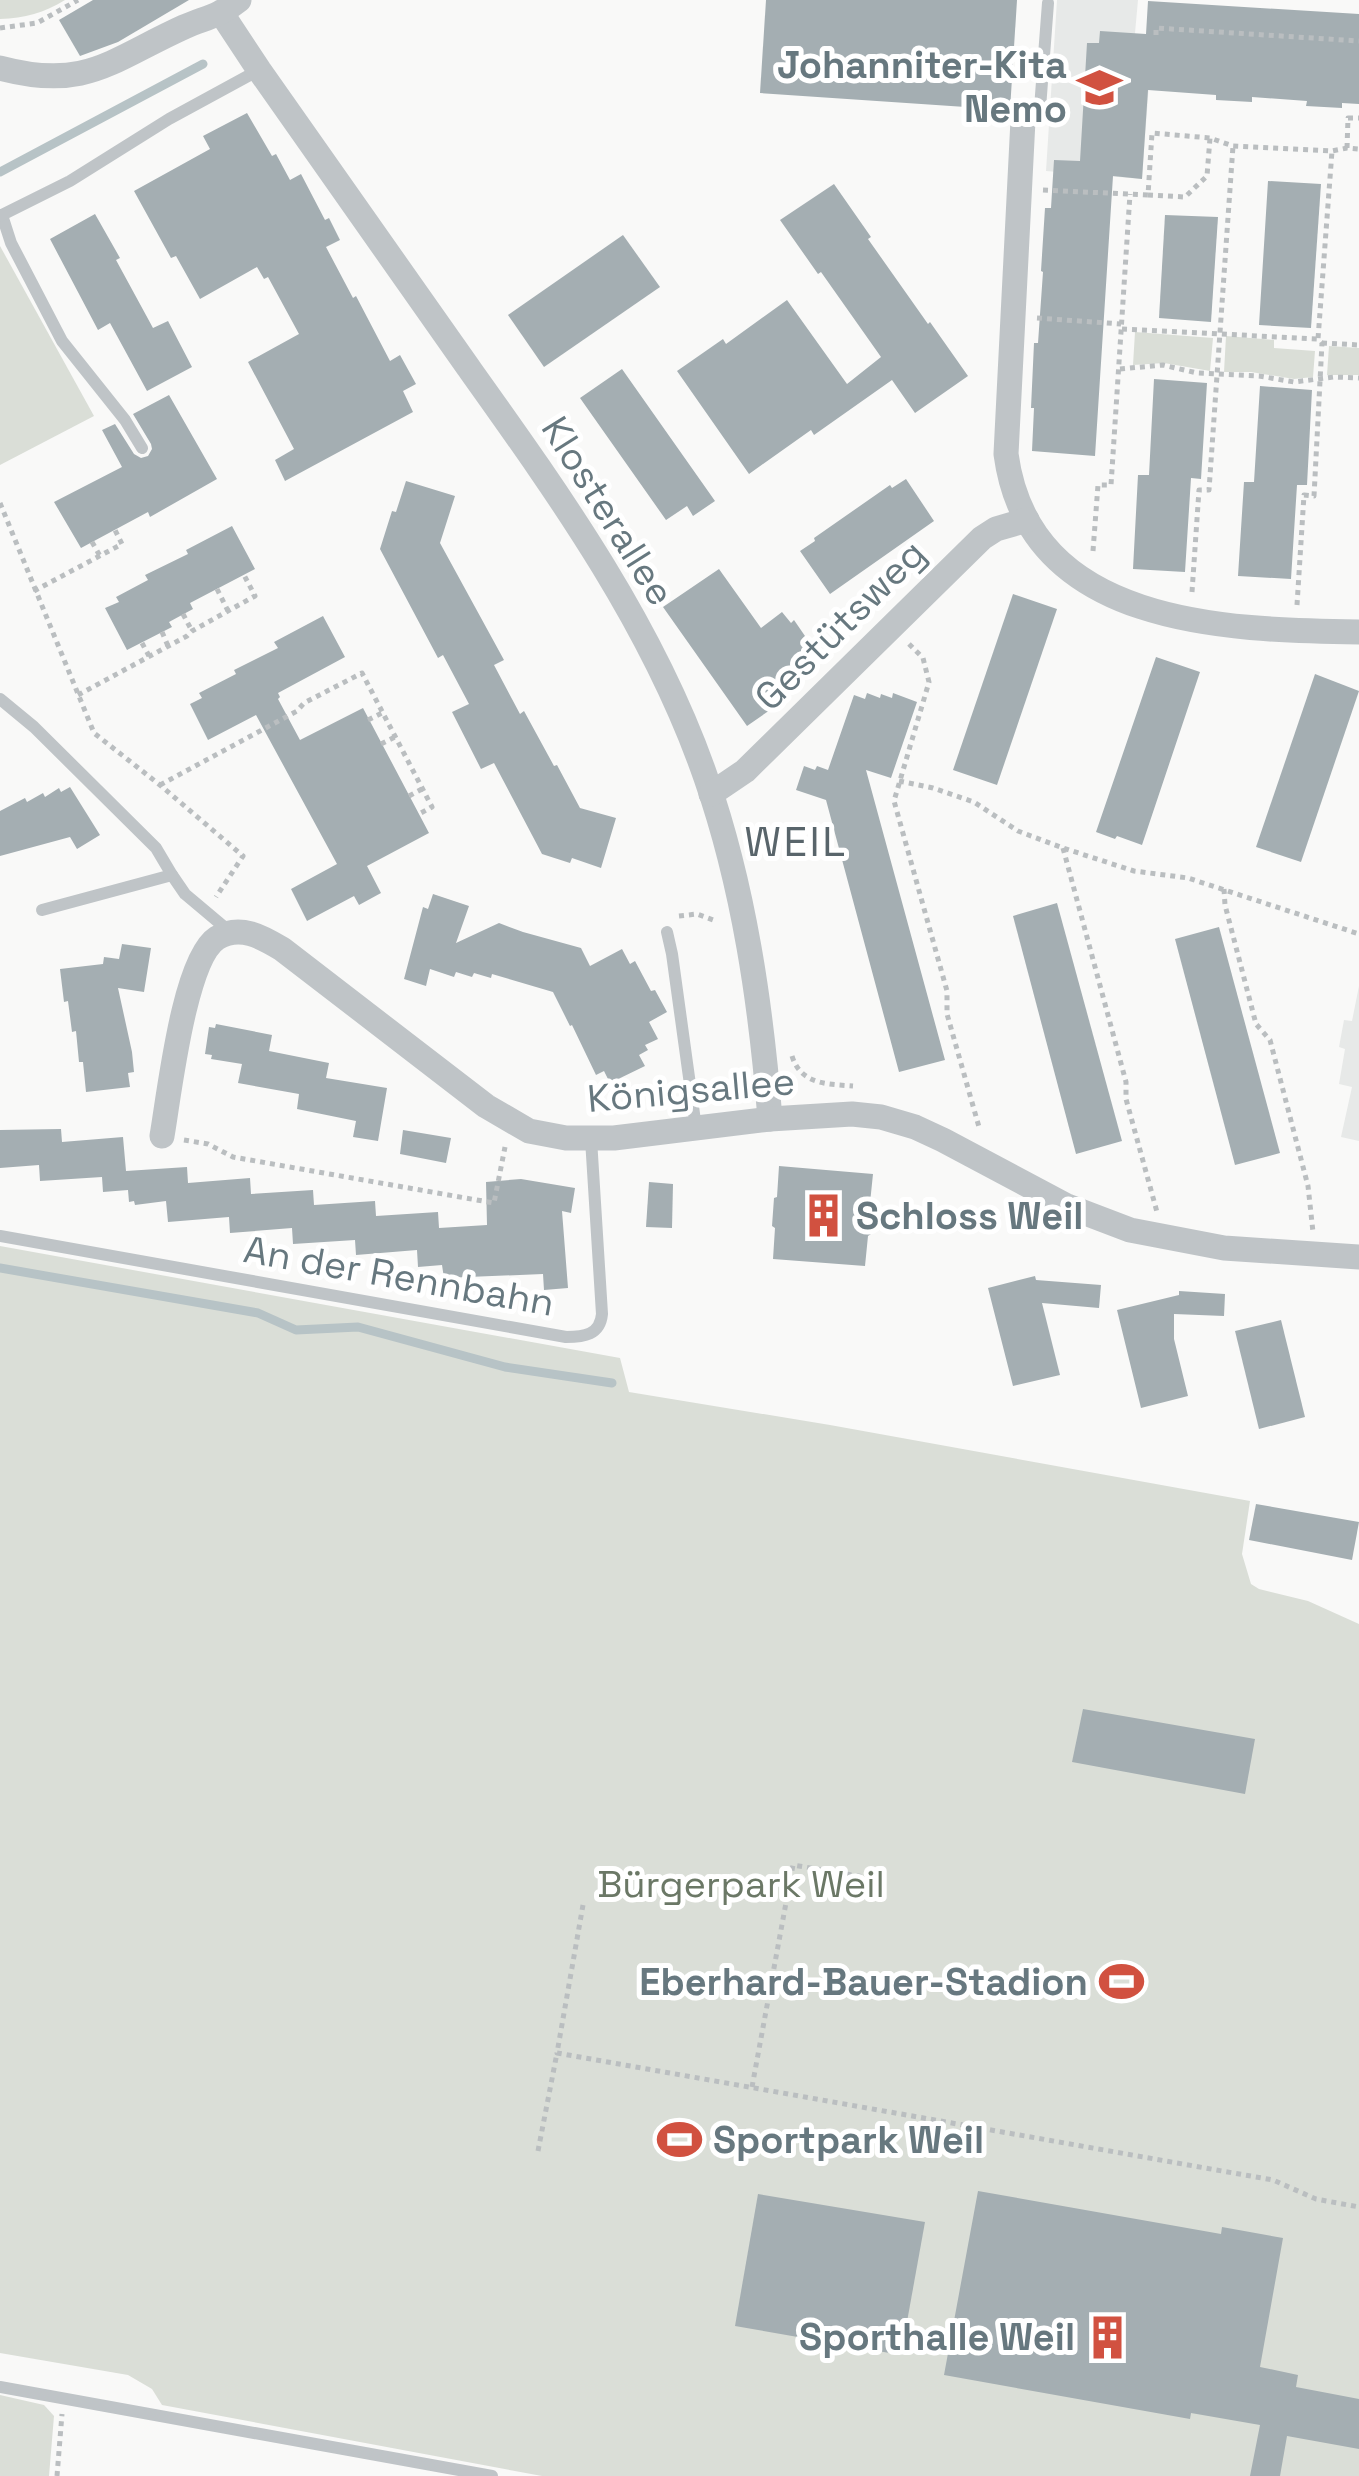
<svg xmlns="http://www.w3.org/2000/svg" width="1359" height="2476" font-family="'Space Grotesk',sans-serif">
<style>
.built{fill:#e7e9e8}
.green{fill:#daded7}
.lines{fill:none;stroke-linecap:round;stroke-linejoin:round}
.stream{stroke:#b7c3c6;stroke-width:9}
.building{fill:#a4aeb2}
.path{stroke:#babec0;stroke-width:5;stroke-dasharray:5 5;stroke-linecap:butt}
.service{stroke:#bfc4c7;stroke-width:12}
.minor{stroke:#bfc4c7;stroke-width:25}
.labels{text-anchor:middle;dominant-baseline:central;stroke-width:10;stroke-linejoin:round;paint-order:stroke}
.poi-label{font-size:38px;font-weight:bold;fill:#67787f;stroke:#fff;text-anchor:end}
.street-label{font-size:38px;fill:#67787f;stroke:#fff}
.park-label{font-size:38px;fill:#6b7866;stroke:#fff}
.quarter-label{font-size:42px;letter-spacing:2.5px;fill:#59656b;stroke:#fff}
</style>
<rect width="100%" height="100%" fill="#f9f9f8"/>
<g class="built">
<path d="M1057,0H1138L1135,33L1149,83L1142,179L1046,171Z"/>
<path d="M1359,986V1141L1341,1137L1352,1087L1339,1084L1345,1049L1339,1047L1344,1020L1352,1021Z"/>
</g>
<g class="green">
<path d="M0,0H65C44,13 25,18 0,19Z"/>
<path d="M0,246L94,416L0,465Z"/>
<path d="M1135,332L1213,338L1210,371L1164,363L1133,365Z"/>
<path d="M1226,336L1274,340V348L1315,351L1313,377L1294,379L1251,372H1224Z"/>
<path d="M1329,346L1359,348V375H1327Z"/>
<path d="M0,1246L620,1358L629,1392L830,1425L1250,1501L1242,1554L1251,1584L1259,1589L1308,1601L1359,1624V2476H542L162,2405L152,2389L128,2375L0,2353Z"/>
<path d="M0,2395L44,2405L54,2416L49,2476H0Z"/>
</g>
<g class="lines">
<g class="stream">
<path d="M0,172L203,64"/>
<path d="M0,1268L258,1313L296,1330L358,1327L505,1367L612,1383"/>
</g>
</g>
<g class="building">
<path d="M93,0H189L118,42L80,56L59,20Z"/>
<path d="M766,0H1017L1010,110L760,93Z"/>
<path d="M1148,1L1359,14V104L1342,103V108L1306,106L1307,101L1252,97V102L1216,100V95L1148,90L1142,179L1113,176L1095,456L1032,451L1034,408H1031L1034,343H1038L1043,272L1041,271L1045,208H1051L1054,160L1080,161L1087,43H1099L1100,31L1146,34Z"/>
<path d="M247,113L272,156L276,154L290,180L301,174L325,220L329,218L340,240L326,247L353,298L356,296L390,361L400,355L416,384L403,391L413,412L285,481L275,460L294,449L248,362L299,334L268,277L264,279L257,267L200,299L176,256L171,258L134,191L210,149L203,136Z"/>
<path d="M1268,181L1321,184L1311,328L1259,325Z"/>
<path d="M834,184L871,237L868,239L928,324L930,322L968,376L915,413L892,380L814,435L811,430L749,474L677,371L723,339L726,344L787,300L847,384L881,357L821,272L818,274L780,220Z"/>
<path d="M95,214L120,258L116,260L153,328L168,321L192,367L147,391L110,323L98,330L50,239Z"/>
<path d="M1165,215L1218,217L1211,322L1159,318Z"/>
<path d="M623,235L660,287L544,367L508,315Z"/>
<path d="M622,369L715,501L693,516L687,506L666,520L580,398Z"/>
<path d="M1154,379L1207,383L1201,479L1191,478L1185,572L1133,569L1138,475H1149Z"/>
<path d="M1260,386L1312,390L1307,485H1297L1291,579L1238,576L1244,482H1254Z"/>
<path d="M169,395L217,479L150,517L148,512L81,548L54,502L122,467L102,430L115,424L134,454L141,458L148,456L152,449L151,444L133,414Z"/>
<path d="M906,479L934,521L830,594L800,551L815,541L814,538L890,485L892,488Z"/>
<path d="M406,481L455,496L440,543L504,660L494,665L520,714L524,711L554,766L557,765L580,808L616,818L601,868L572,858L570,863L542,854L494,763L481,769L452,712L469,704L443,655L438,658L380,549L392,511L396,512Z"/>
<path d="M232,526L255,569L190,603L193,609L169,622L172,627L127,650L105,608L119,602L116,597L148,580L145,575L188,554L186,550Z"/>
<path d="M719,569L761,628L782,612L791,623L794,620L816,652L768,686L780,703L747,726L663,607Z"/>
<path d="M1013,594L1057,609L997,785L953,770Z"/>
<path d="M323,616L345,657L278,693L280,697L278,699L300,740L363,708L429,833L367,866L381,893L359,905L354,896L307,921L291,889L337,864L256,715L208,740L190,704L202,698L199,693L236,674L234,670L278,648L274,642Z"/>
<path d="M1156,657L1200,672L1142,845L1117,836L1115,839L1096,832Z"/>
<path d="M1315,674L1359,691L1301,862L1256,847Z"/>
<path d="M867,693L880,698L881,694L892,698L893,693L917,702L891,778L866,770L945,1060L899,1072L826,800L796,790L804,766L815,770L817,766L828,770L854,695L865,699Z"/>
<path d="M70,787L100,835L77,849L70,837L0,856V811L25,798L27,802L43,793L45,797L59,788L61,792Z"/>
<path d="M433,894L469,906L456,943L499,923L523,932L581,948L590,966L622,949L630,964L635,961L651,991L655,990L667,1012L649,1022L658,1039L645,1045L648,1050L639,1055L645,1066L610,1083L604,1071L596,1075L572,1025L570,1026L553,992L492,974L491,978L474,973L472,977L456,972L454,977L430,969L426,986L404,979L423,907L428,909Z"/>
<path d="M1057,903L1122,1141L1076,1154L1013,916Z"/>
<path d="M1219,927L1280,1153L1235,1165L1175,939Z"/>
<path d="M122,944L151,948L144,992L118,988L132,1052L134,1072L128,1073L130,1087L86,1092L83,1062H79L76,1031L72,1032L68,1001L64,1002L60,969L103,964L104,957L119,959Z"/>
<path d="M216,1024L272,1035L269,1051L329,1063L326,1078L387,1088L378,1141L353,1137L356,1121L297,1109L299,1094L238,1083L242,1064L211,1059L212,1055L205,1054L209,1027L215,1028Z"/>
<path d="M61,1129L62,1142L123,1137L126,1171L187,1167L188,1183L250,1178L251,1194L313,1190L314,1205L375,1201L376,1216L438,1212L439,1228L487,1225L486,1182L521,1179L575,1188L571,1213L562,1211L568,1288L544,1290L543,1274L444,1278L442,1265L418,1267L417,1250L356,1255L355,1240L293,1244L292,1228L230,1233L229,1217L168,1222L166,1201L135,1205L134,1201L129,1202L128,1190L103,1192L102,1177L40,1181L39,1165L0,1168V1130Z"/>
<path d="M403,1130L451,1138L446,1163L400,1154Z"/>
<path d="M779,1166L873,1174L870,1203L873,1205L871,1234L868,1236L865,1266L773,1259L775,1228L772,1226L774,1198L777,1197Z"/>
<path d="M649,1182L673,1184L672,1228L646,1227Z"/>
<path d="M1035,1276L1036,1280L1101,1285L1099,1308L1042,1303L1060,1375L1013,1386L988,1288Z"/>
<path d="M1179,1291L1225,1294L1224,1316L1174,1314V1339L1188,1396L1141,1408L1117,1310L1179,1295Z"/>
<path d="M1281,1320L1305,1417L1259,1429L1235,1331Z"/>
<path d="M1256,1504L1359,1522L1352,1560L1249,1540Z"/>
<path d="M1083,1709L1255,1739L1245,1794L1072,1762Z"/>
<path d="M978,2191L1221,2234L1222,2227L1283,2238L1260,2367L1298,2375L1296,2387L1359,2399V2449L1287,2436L1280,2476H1250L1260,2425L1191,2413L1190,2419L944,2375Z"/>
<path d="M758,2194L925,2222L901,2355L735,2326Z"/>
</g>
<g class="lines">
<g class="path">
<path d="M0,28L37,23L78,0"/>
<path d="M1156,35V28L1359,41"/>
<path d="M1347,148L1348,118H1359"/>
<path d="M1043,190L1148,195L1152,133L1210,138L1233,146L1332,151L1347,148L1359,149"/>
<path d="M1148,195L1185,197L1207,176L1210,138"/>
<path d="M1037,318L1121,324"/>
<path d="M1122,329L1318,339"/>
<path d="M1322,343L1359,345"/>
<path d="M1120,369L1163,365L1197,373L1259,376L1294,382L1334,377L1359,378"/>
<path d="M0,503L94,733L160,785L243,856L216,897"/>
<path d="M92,542L100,556"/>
<path d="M1093,551L1098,485H1111L1130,194"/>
<path d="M217,589L228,611"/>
<path d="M34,591L122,544L115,530"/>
<path d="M1192,592L1199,490H1209L1233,146"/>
<path d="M1297,605L1304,495L1314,496L1322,343L1318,339L1332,151"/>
<path d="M183,614L192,631"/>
<path d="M162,632L168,646"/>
<path d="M142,643L149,656"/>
<path d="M909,644L923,658L929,682L894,801L947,991V1014L979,1127"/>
<path d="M78,695L187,636L192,631L255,596L244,575"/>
<path d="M368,720L382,713"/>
<path d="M381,744L395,737"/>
<path d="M899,781L933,788L974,802L1018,831L1063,848L1134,871L1188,878L1359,934"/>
<path d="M160,785L297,711L304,703L362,673L432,807L419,814"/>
<path d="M409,796L422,789"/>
<path d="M1063,848L1126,1082V1099L1157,1212"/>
<path d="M1224,889L1225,905L1256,1024L1270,1040L1308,1186L1313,1232"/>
<path d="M679,916L697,914L716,921"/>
<path d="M792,1056C801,1085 828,1084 853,1086"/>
<path d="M184,1140L208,1144L233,1157L494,1203L505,1147"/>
<path d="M583,1905L557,2053L1273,2180L1316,2199L1359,2207"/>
<path d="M752,2087L793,1865L870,1878"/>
<path d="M538,2151L557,2053"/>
<path d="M57,2476L62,2414"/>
</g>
<g class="service">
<path d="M1023,120L1035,116L1040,108L1048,3"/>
<path d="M2,215L11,243L62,341L125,420L142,448"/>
<path d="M0,216L70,181L169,119L259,70"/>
<path d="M0,699L34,727L156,848L172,875"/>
<path d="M42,910L172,875L185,894L229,931"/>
<path d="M667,932L672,954L696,1128"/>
<path d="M0,1236L566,1337C584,1337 600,1335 602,1314L591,1139"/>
<path d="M0,2387L492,2476"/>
</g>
<g class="minor">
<path d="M222,14L259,70C328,169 398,268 468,367C560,496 654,627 706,778C744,887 761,1005 770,1119"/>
<path d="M0,68C86,91 111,60 184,27C207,17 218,17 239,0"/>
<path d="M1023,120L1006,454C1029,626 1225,630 1359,632"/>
<path d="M711,794L745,771L982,538L996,529L1027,520"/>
<path d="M162,1136C169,1096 184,959 217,938C240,924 262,937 282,949L486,1106L529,1131L566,1138H614L770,1119L852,1114L881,1117L915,1127L943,1140L1067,1206L1130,1230L1224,1248L1359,1257"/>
</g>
</g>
<defs>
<symbol id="school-bare" viewBox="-9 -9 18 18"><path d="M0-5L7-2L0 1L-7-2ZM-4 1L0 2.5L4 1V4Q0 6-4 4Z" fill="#d15140" stroke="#fff" stroke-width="2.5" paint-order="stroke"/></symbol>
<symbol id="building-bare" viewBox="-9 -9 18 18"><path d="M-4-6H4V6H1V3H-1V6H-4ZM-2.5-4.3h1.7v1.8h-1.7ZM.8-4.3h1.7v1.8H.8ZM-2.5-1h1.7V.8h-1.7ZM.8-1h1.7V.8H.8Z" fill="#d15140" stroke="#fff" stroke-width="2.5" paint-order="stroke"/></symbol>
<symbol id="stadium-bare" viewBox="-9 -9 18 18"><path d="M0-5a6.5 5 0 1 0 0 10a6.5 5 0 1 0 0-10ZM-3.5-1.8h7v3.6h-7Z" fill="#d15140" stroke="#fff" stroke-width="2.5" paint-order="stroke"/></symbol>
</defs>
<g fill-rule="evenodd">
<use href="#school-bare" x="1068" y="56" width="63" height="63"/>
<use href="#building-bare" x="792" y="1184" width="63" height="63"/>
<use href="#stadium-bare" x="1090" y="1950" width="63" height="63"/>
<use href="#stadium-bare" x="648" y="2108" width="63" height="63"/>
<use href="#building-bare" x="1076" y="2306" width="63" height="63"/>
</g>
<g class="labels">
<g class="poi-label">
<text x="1067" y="65">Johanniter-Kita<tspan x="1067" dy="44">Nemo</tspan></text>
<text x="856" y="1216" text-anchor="start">Schloss Weil</text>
<text x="1088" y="1982">Eberhard-Bauer-Stadion</text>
<text x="713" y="2140" text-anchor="start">Sportpark Weil</text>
<text x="1075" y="2337">Sporthalle Weil</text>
</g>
<g class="street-label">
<text transform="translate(608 511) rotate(58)">Klosterallee</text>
<text transform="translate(840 625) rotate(-45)">Gestütsweg</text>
<text transform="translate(691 1090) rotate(-5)">Königsallee</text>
<text transform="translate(399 1276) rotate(10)">An der Rennbahn</text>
</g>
<g class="park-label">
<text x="741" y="1884">Bürgerpark Weil</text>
</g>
<g class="quarter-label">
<text x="796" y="841">WEIL</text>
</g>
</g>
</svg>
